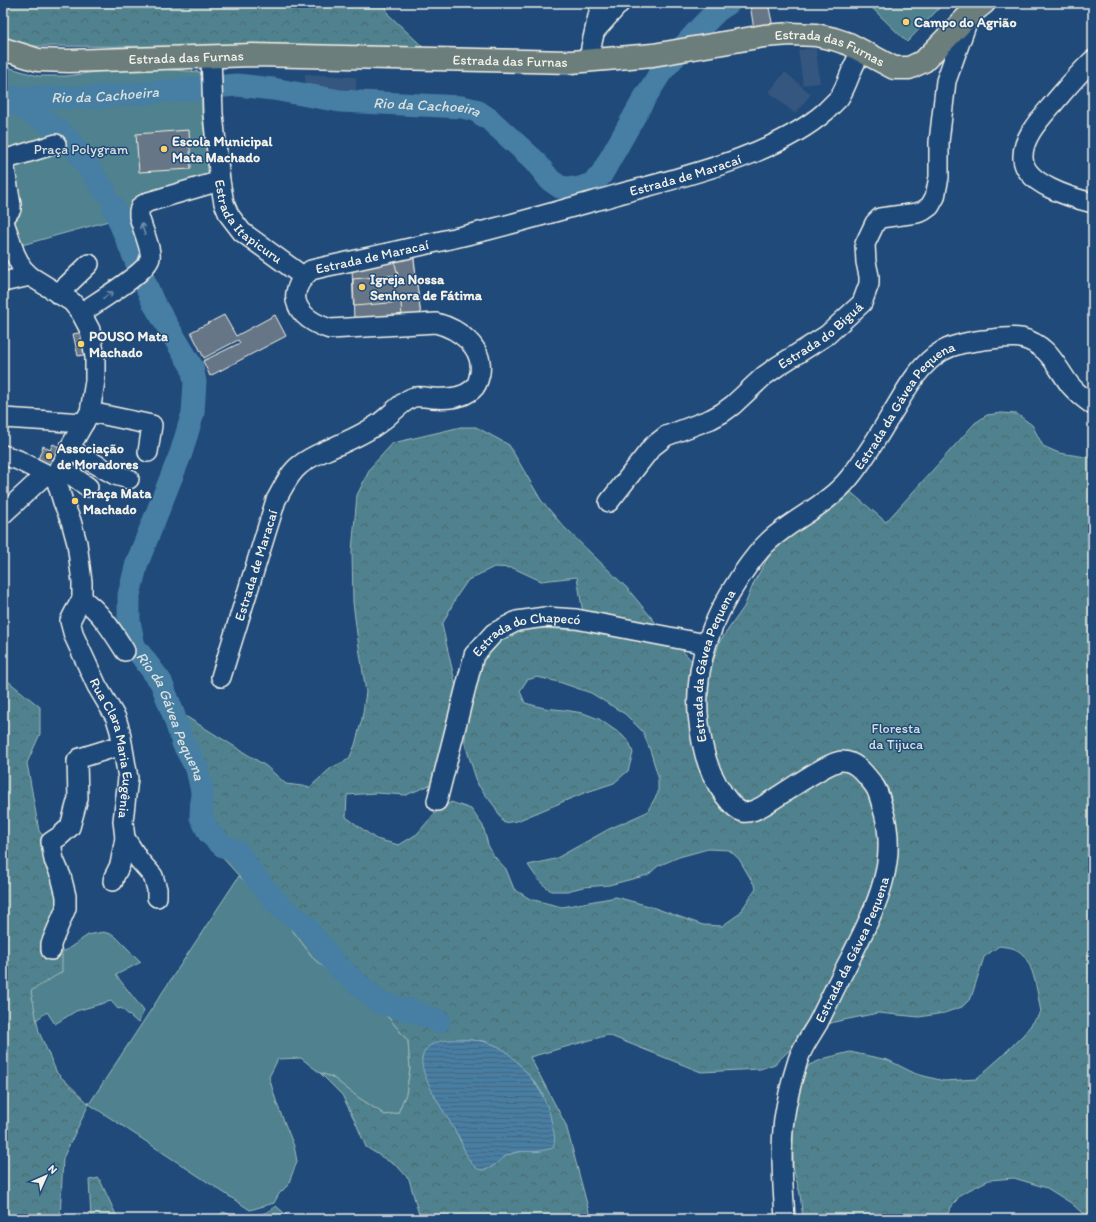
<svg xmlns="http://www.w3.org/2000/svg" width="1096" height="1222" font-family="Itim,sans-serif">
<style>
.built{fill:#34577e}
.green{fill:#4f828e;stroke:#a2babb}
.forest{fill:url(#forest-crowns);stroke:#a2babb;fill-rule:evenodd}
.water{fill:url(#water-rules);stroke:#8cacbf}
.lines{fill:none;stroke-linecap:round;stroke-linejoin:round}
.river{stroke:#477ea4;stroke-width:23}
.building{fill:#667686;stroke:#f4f1e8}
.minor-casing{stroke:#f4f1e8;stroke-width:22}
.major-casing{stroke:#f4f1e8;stroke-width:25}
.minor{stroke:#1f4a7a;stroke-width:19}
.major{stroke:#6c7e7c;stroke-width:22}
.oneway{stroke:#748da6}
.poi-dot{fill:#ffd166;stroke:#1f4a7a;stroke-width:1.5}
.labels{text-anchor:middle;dominant-baseline:central;stroke-width:3;stroke-linejoin:round;paint-order:stroke}
.poi-label{font-size:14px;font-weight:bold;fill:#f4f1e8;stroke:#1f4a7a;text-anchor:start}
.street-label{font-size:14px;fill:#f4f1e8;stroke:#1f4a7a}
.park-label{font-size:14px;fill:#dbe0da;stroke:#1f4a7a}
.water-label{font-size:15px;font-style:italic;fill:#dae0de;stroke:#1f4a7a}
</style>
<defs>
<pattern id="forest-crowns" width="20" height="18" patternUnits="userSpaceOnUse"><rect width="20" height="18" fill="#4f828e"/><path d="M2 6a3 3 0 1 1 6 0M12 15a3 3 0 1 1 6 0" fill="none" stroke="#4c686e"/></pattern>
<pattern id="water-rules" width="6" height="5" patternUnits="userSpaceOnUse"><rect width="6" height="5" fill="#477ea4"/><path d="M0 2.5h6" fill="none" stroke="#48667a"/></pattern>
</defs>
<rect width="100%" height="100%" fill="#1f4a7a"/>
<filter id="ink" filterUnits="userSpaceOnUse"><feTurbulence type="fractalNoise" baseFrequency=".025" numOctaves="2"/><feDisplacementMap in="SourceGraphic" scale="8" xChannelSelector="R" yChannelSelector="G"/><feConvolveMatrix kernelMatrix="1 2 1 2 8 2 1 2 1" color-interpolation-filters="sRGB"/></filter>
<g filter="url(#ink)">
<g class="built">
<path d="M816,48L820,83L803,85L798,50Z"/>
<path d="M785,72L811,94L795,114L769,92Z"/>
<path d="M305,74L356,77V100L305,91Z"/>
</g>
<g class="green">
<path d="M867,3H944L907,42Z"/>
<path d="M3,67H7L38,76H67L133,67L200,72L202,77V115L210,177L145,193L131,220L142,262L132,273L112,220L22,245L11,219L8,159L3,131Z"/>
<path d="M239,876L287,923L315,960L364,1001L389,1018L408,1041L410,1069L406,1094L398,1113L385,1115L359,1098L332,1077L320,1073L301,1058L278,1059L269,1077L277,1104L294,1146L297,1161L288,1185L279,1194L274,1203L250,1210L89,1104Z"/>
<path d="M103,932L114,935L141,962L116,975L144,1011L138,1023L121,1008L118,1009L111,1001L76,1011L55,1024L47,1012L28,1026L22,956L51,950L65,951L88,935Z"/>
</g>
<g class="forest">
<path d="M3,3H385L388,14L423,47L3,46Z"/>
<path d="M1001,413L1017,414L1032,425L1043,446L1059,453L1093,458V1219H1089L1071,1203L1047,1188L1014,1178L989,1180L961,1194L950,1209L945,1219H803L800,1194L793,1167V1135L795,1106L798,1085L809,1065L826,1058L850,1052L888,1060L916,1074L944,1081L976,1079L1001,1057L1024,1034L1041,1012C1037,993 1034,957 1015,949C1010,947 1004,947 999,946L984,957L971,998L962,1007L944,1013L919,1017L878,1013L834,1022L816,1029L800,1040L775,1064L760,1069L701,1072L608,1035L530,1057L566,1125L591,1219H425L419,1215L409,1179L398,1167L366,1147L355,1121L342,1095L320,1073L332,1077L359,1098L385,1115L398,1113L406,1094L410,1069L408,1041L389,1018L364,1001L315,960L287,923L239,876L201,834L173,698L182,714L266,766L286,784L310,787L331,768L349,759L355,745L362,719L366,692L357,634L353,602L352,551L357,495L371,467L393,443L461,427H476L509,445L541,500L564,527L627,588L660,628L583,613L577,577L541,581L513,568L494,567L468,580L457,596L442,625L458,695L435,783L406,795L376,793L347,795L346,817L376,839L399,845L417,834L435,813L451,802L471,809L483,826L488,845L494,856L506,869L514,889L530,899L562,907L616,897L649,906L703,925L722,926L739,914L756,888L739,859L729,850L708,849L679,857L658,866L648,875L609,885L583,887L567,891H551L539,881L528,865L555,859L609,829L647,812L658,793V776L650,750L643,732L625,714L591,693L559,682L537,677L527,680L520,691L525,703L544,708L564,710L583,713L599,719L622,735L630,744L633,753L628,771L614,783L584,793L517,821L504,823L495,807L478,785L465,744V726L471,677L493,644L515,631L536,628L581,630L602,635L641,640H673L698,668H711L720,641L744,607L755,580L783,532L846,488L886,522L975,423L987,415ZM457,1039L484,1041L499,1047L508,1053L535,1082L543,1094L540,1151C517,1151 508,1151 491,1168L471,1162L455,1130Z"/>
<path d="M3,677L40,707V734L27,763L39,831L61,856L63,886L51,939L62,952V972L31,991L39,1032L57,1073L89,1104L63,1158L60,1219H3Z"/>
<path d="M99,1178L118,1219H91L89,1180Z"/>
<path d="M276,1206L291,1219H215L223,1212L241,1218L265,1213Z"/>
</g>
<path class="water" d="M457,1039C472,1040 486,1040 499,1047C507,1051 512,1057 518,1063C536,1082 547,1098 552,1124C554,1133 556,1139 553,1148C549,1149 545,1150 541,1151C530,1153 518,1149 508,1155C499,1159 493,1170 482,1170C470,1169 464,1149 460,1139C450,1121 423,1082 422,1063C421,1058 424,1051 428,1047C435,1041 448,1040 457,1039Z"/>
<g class="lines">
<g class="river">
<path id="s1" d="M3,98L95,97L237,85L273,89L340,101L462,107L475,110L489,119L535,161L550,180L560,187L577,189L592,184L601,175L644,99L661,72L702,26L717,11L729,3"/>
<path d="M8,99L56,128L71,142L105,191"/>
<path id="s2" d="M113,206L153,302L192,367L195,382L193,413L181,453L137,563L129,595V621L134,646L161,682L173,713L183,743L197,769L202,791L201,817L209,833L223,846L238,852L252,873L280,907L304,924L335,964L380,1003L412,1011L439,1021"/>
</g>
</g>
<g class="building">
<path d="M754,3H768L773,27L754,30L750,4Z"/>
<path d="M189,130L191,169L139,172L136,134Z"/>
<path d="M413,252L421,317L354,320L352,268Z"/>
<path d="M413,252L421,317L402,318L401,302L354,306L353,279L398,275L393,257Z"/>
<path d="M224,315L236,336L275,315L286,336L210,376L203,361L240,343L238,340L204,358L191,332Z"/>
<path d="M83,332L88,354L78,356L73,334Z"/>
<path d="M53,444L61,448L52,469L37,462L43,446L50,450Z"/>
</g>
<g class="lines">
<defs>
<g id="minor">
<path d="M595,31L620,3"/>
<path id="s3" d="M211,56L213,114L220,181L224,203L229,215L242,232L304,277"/>
<path d="M1093,60C1078,74 1065,90 1052,105C1040,119 1022,138 1023,158C1024,184 1072,198 1093,203"/>
<path d="M590,61L591,47L601,3"/>
<path d="M3,157L11,205V209L3,220"/>
<path d="M3,160L56,144"/>
<path id="s4" d="M3,219L15,254L22,268L30,276L72,302L81,313L90,330L95,357V381L90,412L69,449L56,479L63,502L71,521L77,543L82,582V599L74,613L70,621L74,636L97,686L116,718L120,731L128,778L123,821L125,838L139,860L153,876L157,889V897"/>
<path d="M3,282L30,276"/>
<path d="M58,294L89,264"/>
<path d="M81,313C95,303 147,273 150,258C152,250 141,225 139,216V211L141,206L148,202L220,181"/>
<path d="M90,412L152,425L148,452"/>
<path d="M3,418L84,423"/>
<path d="M69,449L115,475L129,479"/>
<path d="M3,455L18,460L56,479"/>
<path d="M60,467L88,487"/>
<path id="s5" d="M609,502L652,447L666,436L711,419L722,413L733,405L764,376L778,366L827,335L862,303L869,284V276L866,262L865,244L875,223L880,218L917,213L923,211L930,206L935,197L939,177V142L946,81L970,14"/>
<path d="M3,514L46,474"/>
<path d="M82,599C101,612 113,632 125,651"/>
<path id="s6" d="M221,677L276,500C283,488 289,473 300,465C308,458 318,454 327,450C343,443 360,436 375,426C387,419 403,400 414,397C420,396 426,397 432,398C446,399 462,399 473,389C477,386 479,378 480,373C484,347 459,329 436,323L330,329C299,319 281,296 311,270C370,257 430,244 488,230C531,219 573,207 616,195C681,177 775,156 826,111C830,107 835,102 839,98C849,83 851,66 862,51"/>
<path id="s7" d="M437,801L474,655L494,633L517,621L545,617L576,619L706,644"/>
<path d="M113,881L114,877L120,865L125,838"/>
<path d="M51,950V944L66,908V896L61,876L54,860L51,842L60,836L70,827L78,798L77,761L80,758L122,745"/>
<path id="s8" d="M785,1219C783,1186 780,1152 784,1119C787,1099 792,1079 798,1060C802,1047 811,1035 818,1023C829,1000 840,978 852,955C876,907 900,860 882,806C880,798 878,790 873,784C865,774 856,761 842,761C828,761 777,798 761,807C755,810 750,813 743,812C731,809 717,785 712,774C703,755 700,735 698,714C695,662 711,621 740,577C749,564 757,552 769,541C794,518 828,505 850,477C867,456 880,433 894,410C907,388 920,364 942,351C955,344 969,342 983,340C995,339 1010,336 1021,338C1049,345 1055,365 1070,385C1077,393 1084,399 1093,405"/>
</g>
<g id="major">
<path id="s9" d="M3,49L38,60L69,61L253,55L571,62L653,55L764,36L791,34L816,35L834,39L849,44L894,68H909L924,61L970,14L984,3"/>
</g>
</defs>
<use href="#minor" class="minor-casing"/>
<use href="#major" class="major-casing"/>
<use href="#minor" class="minor"/>
<use href="#major" class="major"/>
</g>
<defs><path id="oneway-shaft" d="M-6 0H5M1.5-3L5.5 0L1.5 3" fill="none" stroke-width="1.6" stroke-linecap="round" stroke-linejoin="round"/></defs>
<g class="oneway">
<use href="#oneway-shaft" transform="translate(143 229) rotate(-108)"/>
<use href="#oneway-shaft" transform="translate(108 295) rotate(-34)"/>
</g>
</g>
<g class="poi-dot">
<circle cx="906" cy="22" r="4"/>
<circle cx="164" cy="149" r="4"/>
<circle cx="362" cy="287" r="4"/>
<circle cx="81" cy="344" r="4"/>
<circle cx="49" cy="456" r="4"/>
<circle cx="75" cy="501" r="4"/>
</g>
<g class="labels">
<g class="poi-label">
<text x="914" y="22">Campo do Agrião</text>
<text x="172" y="141">Escola Municipal<tspan x="172" dy="16">Mata Machado</tspan></text>
<text x="370" y="279">Igreja Nossa<tspan x="370" dy="16">Senhora de Fátima</tspan></text>
<text x="89" y="336">POUSO Mata<tspan x="89" dy="16">Machado</tspan></text>
<text x="57" y="448">Associação<tspan x="57" dy="16">de Moradores</tspan></text>
<text x="83" y="493">Praça Mata<tspan x="83" dy="16">Machado</tspan></text>
</g>
<g class="street-label">
<text stroke="none"><textPath href="#s9" startOffset="833">Estrada das Furnas</textPath></text>
<text stroke="none"><textPath href="#s9" startOffset="185">Estrada das Furnas</textPath></text>
<text stroke="none"><textPath href="#s9" startOffset="509">Estrada das Furnas</textPath></text>
<text stroke="none"><textPath href="#s6" startOffset="1088">Estrada de Maracaí</textPath></text>
<text stroke="none"><textPath href="#s3" startOffset="177">Estrada Itapicuru</textPath></text>
<text stroke="none"><textPath href="#s6" startOffset="764">Estrada de Maracaí</textPath></text>
<text stroke="none"><textPath href="#s5" startOffset="274">Estrada do Biguá</textPath></text>
<text stroke="none"><textPath href="#s8" startOffset="1111">Estrada da Gávea Pequena</textPath></text>
<text stroke="none"><textPath href="#s6" startOffset="117">Estrada de Maracaí</textPath></text>
<text stroke="none"><textPath href="#s7" startOffset="211">Estrada do Chapecó</textPath></text>
<text stroke="none"><textPath href="#s8" startOffset="775">Estrada da Gávea Pequena</textPath></text>
<text stroke="none"><textPath href="#s4" startOffset="590">Rua Clara Maria Eugênia</textPath></text>
<text stroke="none"><textPath href="#s8" startOffset="284">Estrada da Gávea Pequena</textPath></text>
</g>
<g class="park-label">
<text x="81" y="149">Praça Polygram</text>
<text x="896" y="728">Floresta<tspan x="896" dy="16">da Tijuca</tspan></text>
</g>
<g class="water-label">
<text stroke="none"><textPath href="#s1" startOffset="102">Rio da Cachoeira</textPath></text>
<text stroke="none"><textPath href="#s1" startOffset="426">Rio da Cachoeira</textPath></text>
<text stroke="none"><textPath href="#s2" startOffset="551">Rio da Gávea Pequena</textPath></text>
</g>
</g>
<rect width="1096" height="1222" fill="none" stroke="#1f4a7a" stroke-width="16"/>
<rect x="8" y="8" width="1080" height="1206" fill="none" stroke="#f4f1e8" stroke-width="1.5" filter="url(#ink)"/>
<g transform="translate(46 1176) rotate(45)" stroke="#1f4a7a" stroke-width="3" paint-order="stroke">
<path d="M0-3L7 15L0 10L-7 15Z" fill="#f4f1e8"/>
<text y="-6" font-size="11" font-weight="bold" text-anchor="middle" fill="#f4f1e8">N</text>
</g>
</svg>
